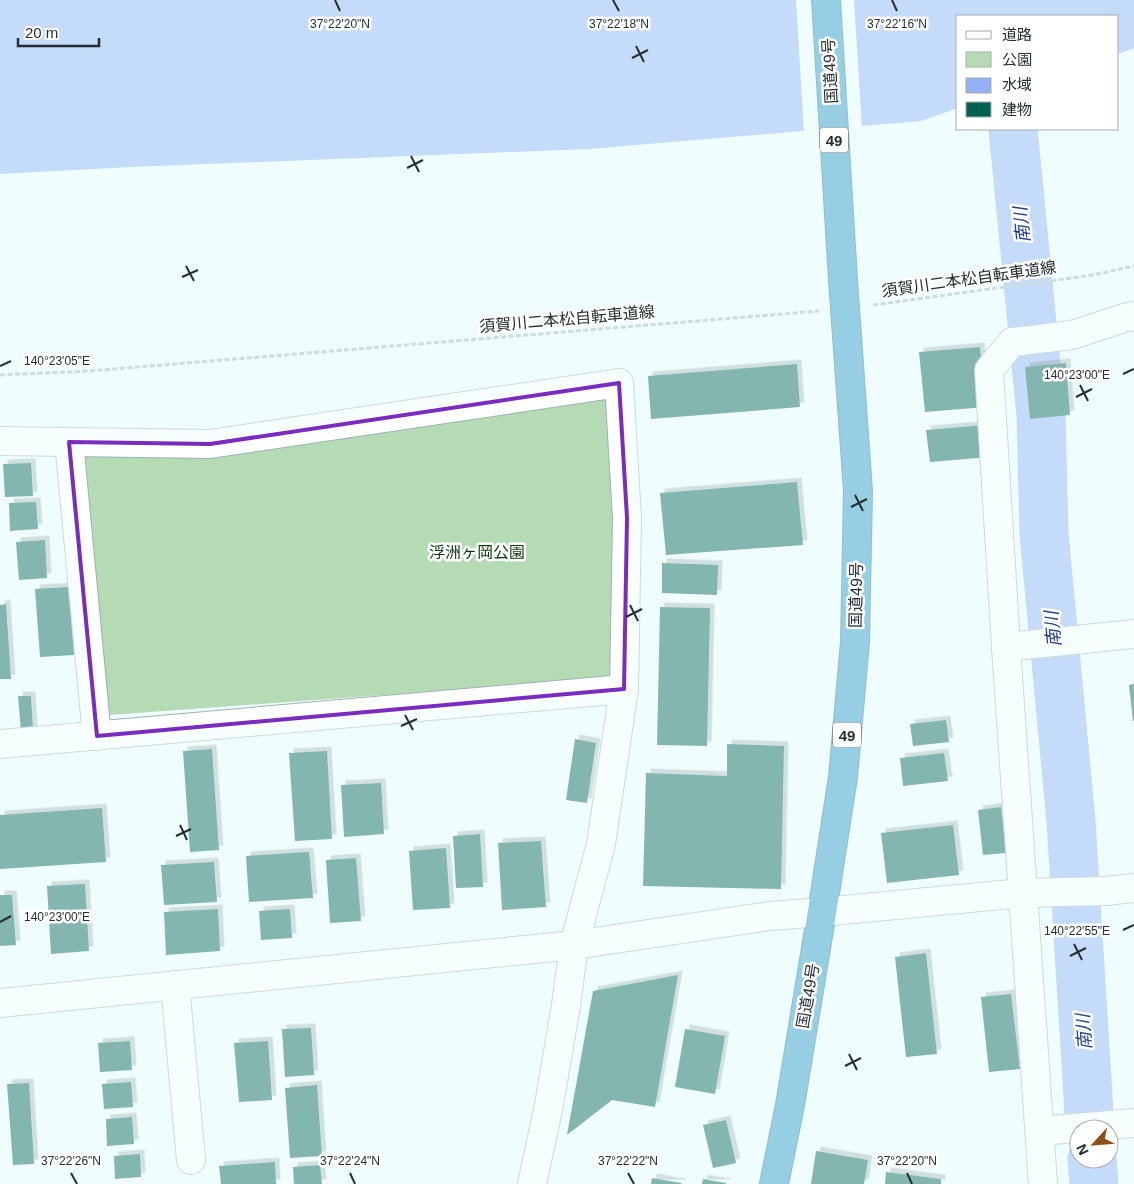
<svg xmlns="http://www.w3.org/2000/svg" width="1134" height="1184" font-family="Helvetica,'Noto Sans JP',sans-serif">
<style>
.green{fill:#b4dbb4}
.water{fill:#92b2f5}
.pier{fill:#effdfe}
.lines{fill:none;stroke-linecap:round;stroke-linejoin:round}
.river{stroke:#92b2f5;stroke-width:49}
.building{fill:#026150;filter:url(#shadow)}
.minor-casing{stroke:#9cb2b4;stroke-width:30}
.highway-casing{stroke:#297191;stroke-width:30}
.path{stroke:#a8b4b5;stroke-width:3;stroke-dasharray:5 2.5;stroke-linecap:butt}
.minor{stroke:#fff;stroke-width:28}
.highway{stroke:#2b94c5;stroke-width:28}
.marked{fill:none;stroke:#7b2cbf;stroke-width:4;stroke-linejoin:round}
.ticks{fill:none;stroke:#262f30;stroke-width:2}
.labels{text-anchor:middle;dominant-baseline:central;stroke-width:5;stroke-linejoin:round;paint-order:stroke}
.shield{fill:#fff;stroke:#676d6e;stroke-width:1}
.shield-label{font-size:15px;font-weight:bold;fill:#262f30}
.street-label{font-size:16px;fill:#262f30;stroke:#fff}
.park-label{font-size:16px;fill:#0c3710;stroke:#fff}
.water-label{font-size:18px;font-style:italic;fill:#21408d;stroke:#fff}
.ticks-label{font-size:12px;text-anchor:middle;fill:#262f30;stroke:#fff;stroke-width:5;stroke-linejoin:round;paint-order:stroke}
</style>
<defs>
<filter id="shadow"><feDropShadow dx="4.5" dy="-4.5" stdDeviation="0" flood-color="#0004"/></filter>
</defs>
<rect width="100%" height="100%" fill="#effdfe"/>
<path class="green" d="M610,395L615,678L109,715L85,455Z"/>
<path class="water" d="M0,0H1134V48L1118,54V16H958V108L921,121L589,149L131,167L0,174Z"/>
<path class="pier" d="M796,0H854L862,128L804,133Z"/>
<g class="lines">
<g class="river">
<path d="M1013,129L1041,415L1044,534L1071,821L1090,1129"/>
<path d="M1092,1159L1094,1184"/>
</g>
</g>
<g class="building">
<path d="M980,347L986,407L925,412L919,352Z"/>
<path d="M1066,363L1070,415L1030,419L1025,367Z"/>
<path d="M797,364L800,407L651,419L648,376Z"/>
<path d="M986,425L989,457L930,462L926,430Z"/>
<path d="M31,463L33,496L5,497L3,464Z"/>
<path d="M797,482L803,545L666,555L660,493Z"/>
<path d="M36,502L38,529L10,531L9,503Z"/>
<path d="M45,540L47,578L19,580L16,542Z"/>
<path d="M662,563L718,565L717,595L662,593Z"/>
<path d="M69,587L74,655L40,657L35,589Z"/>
<path d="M6,604L11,679H0V605Z"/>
<path d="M660,607L710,608L707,746L657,745Z"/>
<path d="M1134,684V721H1133L1129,685Z"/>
<path d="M18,696H31L33,731L21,732Z"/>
<path d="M946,720L949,742L913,746L910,724Z"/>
<path d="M575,739L596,743L587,803L566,800Z"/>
<path d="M727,744L784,746L781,889L643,886L646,773L727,776Z"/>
<path d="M212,749L219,850L190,852L183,751Z"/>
<path d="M327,751L332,839L295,841L289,753Z"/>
<path d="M944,753L948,781L903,786L900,758Z"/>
<path d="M381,783L384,834L344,837L341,785Z"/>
<path d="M1001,807L1006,853L983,855L978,810Z"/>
<path d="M102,808L106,862L0,869V815Z"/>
<path d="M953,825L959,875L887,883L881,833Z"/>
<path d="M480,834L483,887L456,888L453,836Z"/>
<path d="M541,841L546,907L502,910L498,843Z"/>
<path d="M446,848L450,908L413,910L409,851Z"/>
<path d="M309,852L313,898L249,902L246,856Z"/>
<path d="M356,858L361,921L330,923L326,860Z"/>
<path d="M214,862L217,902L164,905L161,865Z"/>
<path d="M85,884L89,951L51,954L47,886Z"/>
<path d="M0,895H12L16,945L0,946Z"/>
<path d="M218,909L220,951L166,955L164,912Z"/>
<path d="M290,909L292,938L261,940L259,911Z"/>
<path d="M926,953L937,1054L906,1057L895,957Z"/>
<path d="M678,975L655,1107L612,1100L567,1135L593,991Z"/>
<path d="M1011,994L1020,1069L989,1072L981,997Z"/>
<path d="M311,1028L314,1075L285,1077L282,1029Z"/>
<path d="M685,1029L725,1036L715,1094L675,1087Z"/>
<path d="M130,1041L132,1070L100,1072L98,1043Z"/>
<path d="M268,1041L272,1100L239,1102L234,1043Z"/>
<path d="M131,1082L133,1107L104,1109L102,1084Z"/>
<path d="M29,1083L34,1164L13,1165L7,1084Z"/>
<path d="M317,1085L322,1156L290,1158L285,1088Z"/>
<path d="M132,1117L134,1144L107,1146L106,1119Z"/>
<path d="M726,1120L736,1163L713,1168L703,1125Z"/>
<path d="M816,1151L868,1160L864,1184H811Z"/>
<path d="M140,1154L141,1177L115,1179L114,1156Z"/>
<path d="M275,1162L276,1184H221L219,1166Z"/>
<path d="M320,1165L322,1184H294L293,1167Z"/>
<path d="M886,1172L941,1179V1184H885Z"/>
<path d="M652,1178L681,1183V1184H651Z"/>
<path d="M703,1179L726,1183V1184H702Z"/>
</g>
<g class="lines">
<defs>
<g id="minor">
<path d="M0,441L210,444L619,383L627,518L624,689L601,844L574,945L566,1005L549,1105L532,1184"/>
<path d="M69,442L97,736"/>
<path d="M1006,647L1134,634"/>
<path d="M0,744L624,689"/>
<path d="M175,985L191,1160"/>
<path d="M0,1003L574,945L770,916L822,912L1022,893L1106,891L1134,888"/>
<path d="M1040,1131L1134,1123"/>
<path d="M1043,1184L1006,647L989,370L1012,342L1072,335L1124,318L1134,316"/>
</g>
<path id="highway" d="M774,1184L790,1105L822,912L843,777L855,642L858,491L843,280L826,0"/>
</defs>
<use href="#minor" class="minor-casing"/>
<use href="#highway" class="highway-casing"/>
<g class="path">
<path d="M873,305L1093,275L1134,266"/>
<path d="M0,375L89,371L819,311"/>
</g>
<use href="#minor" class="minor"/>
<use href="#highway" class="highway"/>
</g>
<path d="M0 0H1134V1184H0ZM619,383L627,518L624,689L97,736L69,442L210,444Z" fill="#effdfe" fill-opacity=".55" fill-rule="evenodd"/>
<path class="marked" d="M619,383L627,518L624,689L97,736L69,442L210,444Z"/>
<path class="ticks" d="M335,0L340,11M613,0L619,11M892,0L897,11M636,46L644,62M632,58L648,50M411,156L419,172M407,168L423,160M186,266L194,281M182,277L198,270M0,366L11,361M1123,374L1134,369M1080,385L1088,401M1076,397L1092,389M855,495L863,511M851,507L867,499M630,605L638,621M626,617L642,609M405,715L413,730M401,726L417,719M180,825L187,840M176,836L191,829M0,922L11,916M1123,930L1134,925M1074,944L1082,960M1070,956L1086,948M849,1054L857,1070M845,1066L861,1058M71,1173L77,1184M350,1173L355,1184M628,1173L634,1184M907,1173L912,1184"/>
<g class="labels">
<g class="shield">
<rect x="820" y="127.5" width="28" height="25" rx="4"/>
<rect x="833" y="722.5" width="28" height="25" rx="4"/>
</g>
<g class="shield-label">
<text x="834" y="140">49</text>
<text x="847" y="735">49</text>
</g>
<g class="street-label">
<text transform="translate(830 71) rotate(-93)">国道49号</text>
<text transform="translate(969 279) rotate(-8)">須賀川二本松自転車道線</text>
<text transform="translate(567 319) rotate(-5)">須賀川二本松自転車道線</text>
<text transform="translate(856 595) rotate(-89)">国道49号</text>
<text transform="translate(808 996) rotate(-80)">国道49号</text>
</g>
<g class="park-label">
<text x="477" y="552">浮洲ヶ岡公園</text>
</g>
<g class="water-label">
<text transform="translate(1022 225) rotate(-96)">南川</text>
<text transform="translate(1053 629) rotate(-95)">南川</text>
<text transform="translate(1084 1032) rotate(-94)">南川</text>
</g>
</g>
<g class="ticks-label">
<text x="897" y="28">37°22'16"N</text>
<text x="340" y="28">37°22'20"N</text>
<text x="619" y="28">37°22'18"N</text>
<text x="57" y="365">140°23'05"E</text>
<text x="1077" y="379">140°23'00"E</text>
<text x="57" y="921">140°23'00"E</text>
<text x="1077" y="935">140°22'55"E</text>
<text x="71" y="1165">37°22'26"N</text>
<text x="350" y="1165">37°22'24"N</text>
<text x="628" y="1165">37°22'22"N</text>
<text x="907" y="1165">37°22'20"N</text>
</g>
<rect x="956" y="15" width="162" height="115" fill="#ffffff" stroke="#a8acac"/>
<rect x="966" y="31" width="25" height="8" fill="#ffffff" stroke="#a8acac"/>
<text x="1002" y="40" font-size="15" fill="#262f30">道路</text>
<rect x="966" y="52" width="25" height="15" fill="#b4dbb4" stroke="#a8acac"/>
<text x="1002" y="65" font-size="15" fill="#262f30">公園</text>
<rect x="966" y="78" width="25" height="15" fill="#92b2f5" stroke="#a8acac"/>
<text x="1002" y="90" font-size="15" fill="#262f30">水域</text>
<rect x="966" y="102" width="25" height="15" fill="#026150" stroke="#a8acac"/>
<text x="1002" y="115" font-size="15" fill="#262f30">建物</text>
<g transform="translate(1094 1144) rotate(244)"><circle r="24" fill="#ffffff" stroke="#a8acac"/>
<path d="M0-4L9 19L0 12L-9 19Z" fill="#904f1b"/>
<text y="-8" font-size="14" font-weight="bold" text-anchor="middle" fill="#262f30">N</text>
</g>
<path d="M18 38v8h81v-8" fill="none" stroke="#262f30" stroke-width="2.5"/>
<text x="25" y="38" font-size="15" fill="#262f30" stroke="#ffffff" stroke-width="4" paint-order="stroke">20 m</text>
</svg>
